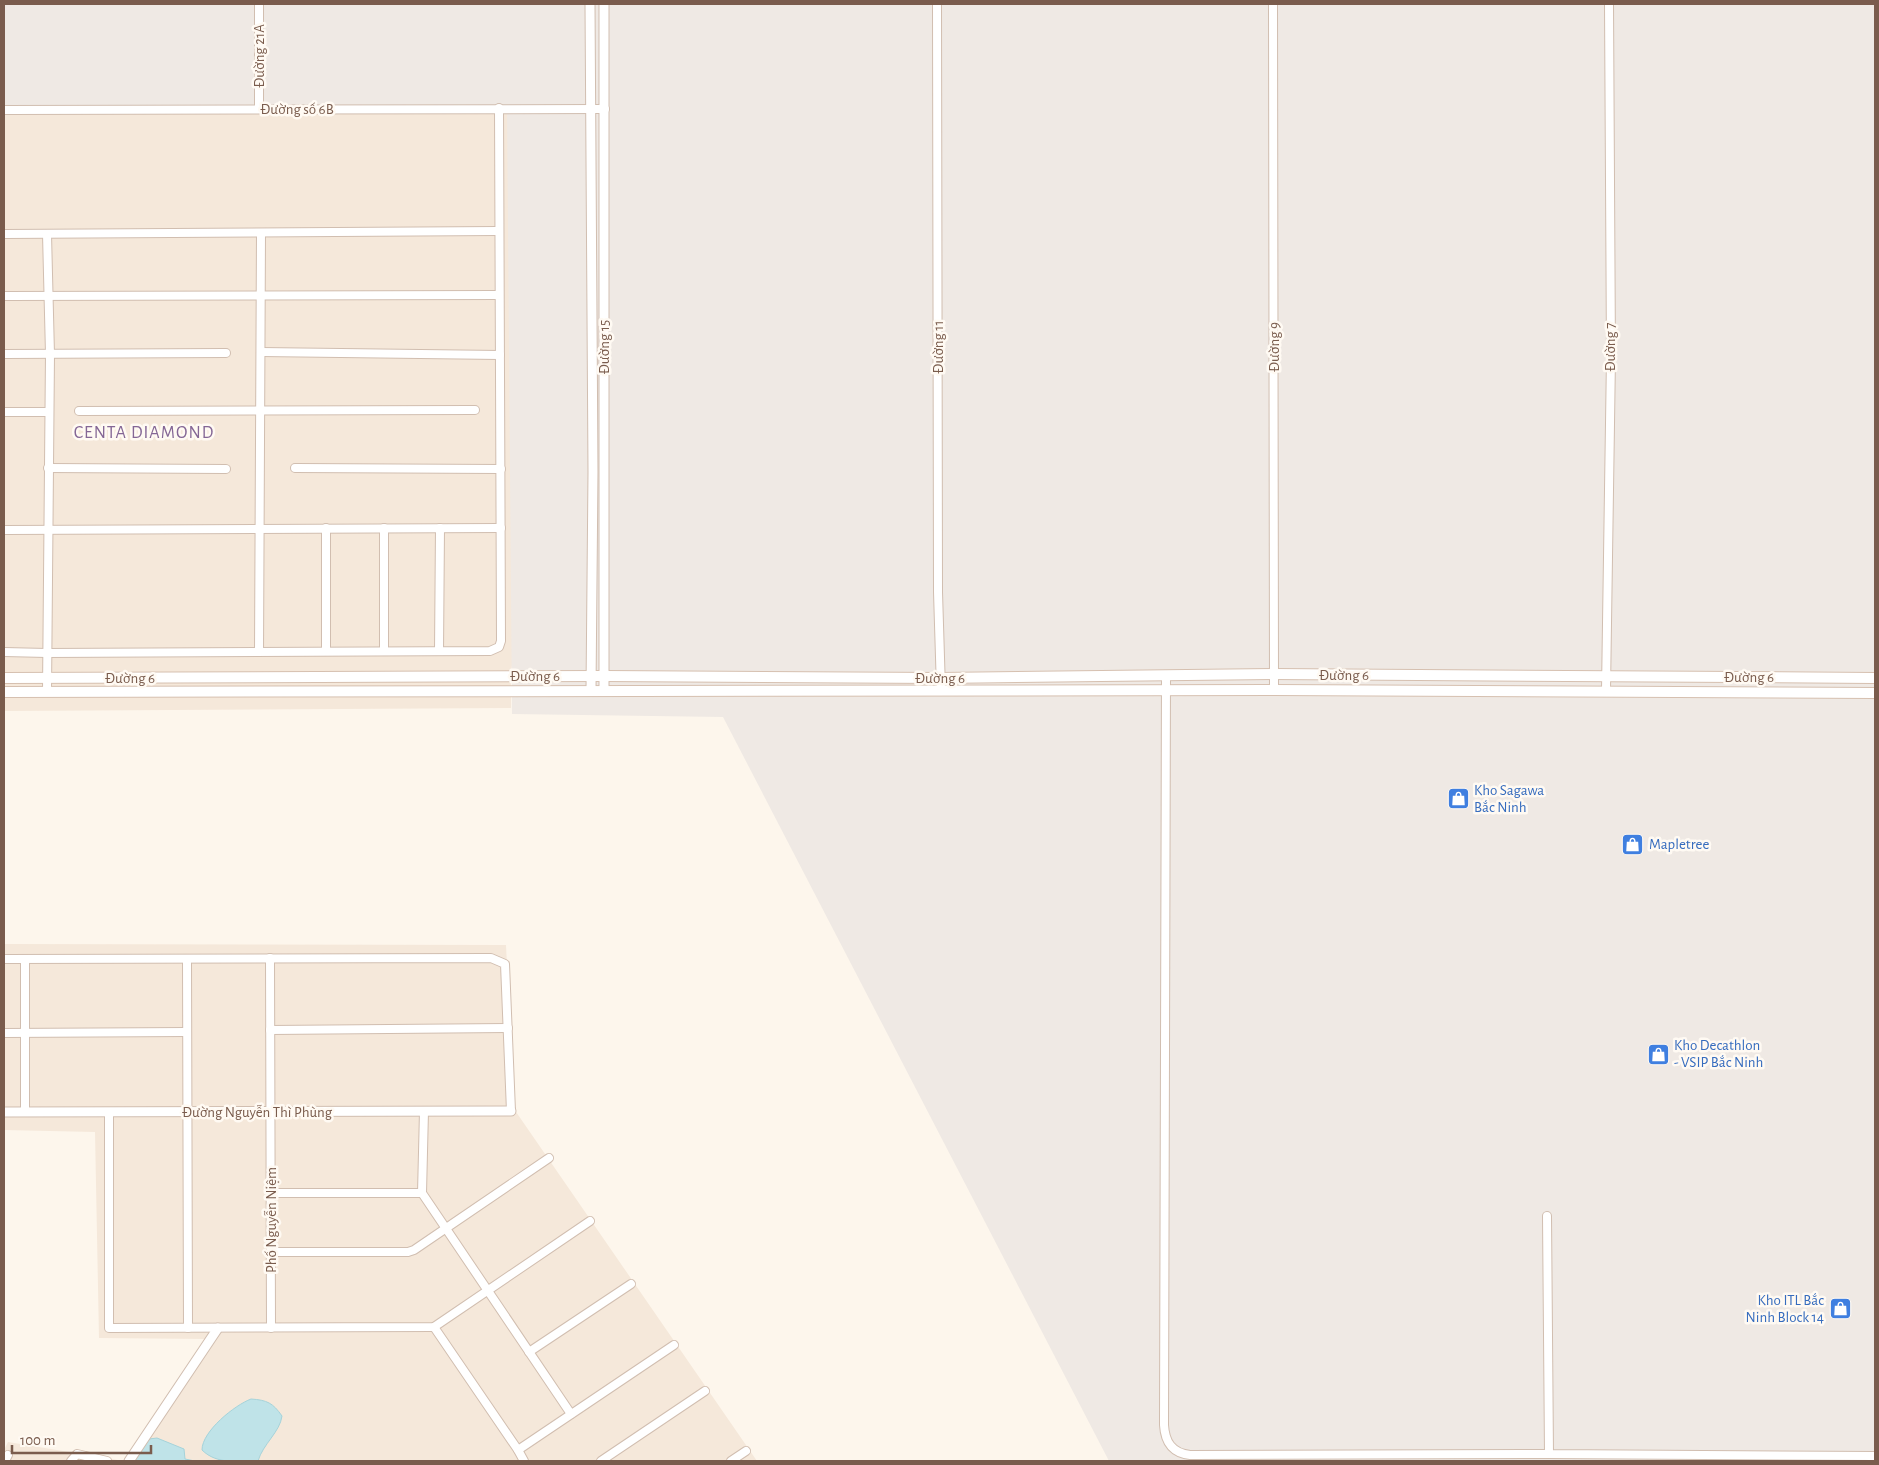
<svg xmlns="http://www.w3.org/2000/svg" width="1879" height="1465" font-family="'Alegreya Sans',sans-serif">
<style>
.residential{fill:#f5e8da}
.industrial{fill:#efe9e4}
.water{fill:#bfe3e8;stroke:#a5d3da}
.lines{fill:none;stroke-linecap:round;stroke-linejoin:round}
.minor-casing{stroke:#d1beb0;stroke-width:10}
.tertiary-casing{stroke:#d1beb0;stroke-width:11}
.secondary-casing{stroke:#d6c0b0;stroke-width:12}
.minor{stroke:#fff;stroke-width:8}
.tertiary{stroke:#fff;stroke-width:9}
.secondary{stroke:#fff;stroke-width:10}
.labels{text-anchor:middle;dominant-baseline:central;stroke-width:5;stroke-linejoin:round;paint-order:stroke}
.street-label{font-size:15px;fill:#7a5c4d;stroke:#fffaf3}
.shop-label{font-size:15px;fill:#366cbe;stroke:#fffaf3;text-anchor:start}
.quarter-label{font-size:18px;letter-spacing:1px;fill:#846695;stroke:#fffaf3}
</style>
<rect width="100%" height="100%" fill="#fdf6ec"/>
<g class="residential">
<path d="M586,98L511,673V708L4,711V113Z"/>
<path d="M4,944L506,945L514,1109L757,1461H4V1450L8,1442L124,1461L206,1339L99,1338L95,1132L4,1130Z"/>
</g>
<path class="industrial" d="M4,4H1875V1461H1109L723,717L512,714L507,107H4Z"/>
<g class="water">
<path d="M251,1399C267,1400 273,1403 282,1416C280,1432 263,1444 258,1461C239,1461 217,1465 202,1450C202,1431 235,1405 251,1399Z"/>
<path d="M157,1438L184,1449L185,1459L195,1461H133L149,1439Z"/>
</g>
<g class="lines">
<defs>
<g id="minor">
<path d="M259,4V109"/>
<path d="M937,4L938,592L941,690"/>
<path d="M1273,4L1274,690"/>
<path d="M4,110L605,109"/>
<path d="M4,234L499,231"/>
<path d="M4,296L499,295"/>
<path d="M261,352L500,355"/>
<path d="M4,354L226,353"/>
<path d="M79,411L475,410"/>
<path d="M4,412H49"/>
<path d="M48,468L226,469"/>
<path d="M295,468L501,469"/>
<path d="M326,528V651"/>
<path d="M4,530L501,528"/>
<path d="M384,651V528"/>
<path d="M439,651L440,528"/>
<path d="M4,652L47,653L490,651L499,647L501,641L499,108"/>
<path d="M259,652L261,233"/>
<path d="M1166,675L1164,1425C1165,1442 1172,1453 1190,1455L1549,1454"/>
<path d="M1606,690L1611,357L1609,4"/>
<path d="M47,692L50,354L47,234"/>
<path d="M270,958L271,1328"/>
<path d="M4,959L491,958L505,964L511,1111"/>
<path d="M25,959V1112"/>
<path d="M187,959L188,1328"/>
<path d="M270,1030L508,1028"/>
<path d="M4,1033L187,1032"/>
<path d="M424,1111L422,1193L571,1414"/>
<path d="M109,1112V1328L434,1327L590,1221"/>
<path d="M271,1193H422"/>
<path d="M1547,1216L1549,1454L1875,1456"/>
<path d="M272,1252H408L414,1250L549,1158"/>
<path d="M434,1327L518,1450L524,1461"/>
<path d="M529,1352L631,1284"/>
<path d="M518,1450L674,1345"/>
<path d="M5,1461L8,1455"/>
<path d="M71,1461L77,1454L107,1461"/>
<path d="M601,1461L705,1391"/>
<path d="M731,1461L746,1451"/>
</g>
<g id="tertiary">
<path d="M590,4L593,472L591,690"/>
<path d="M604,690V4"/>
<path d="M4,1112L511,1111"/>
<path d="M129,1461L218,1328"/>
</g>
<g id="secondary">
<path d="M4,678L604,676L940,678L1273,674L1875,678"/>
<path d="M4,692L1274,690L1875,693"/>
</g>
</defs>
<use href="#minor" class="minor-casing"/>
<use href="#tertiary" class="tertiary-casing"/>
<use href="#secondary" class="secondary-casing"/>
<use href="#minor" class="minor"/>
<use href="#tertiary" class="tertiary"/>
<use href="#secondary" class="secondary"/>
</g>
<defs>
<symbol id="shop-square" viewBox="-11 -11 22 22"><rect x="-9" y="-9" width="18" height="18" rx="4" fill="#3f7fe0" stroke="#fffaf3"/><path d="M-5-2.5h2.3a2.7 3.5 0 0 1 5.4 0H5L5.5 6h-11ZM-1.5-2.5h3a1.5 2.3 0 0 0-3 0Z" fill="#fff"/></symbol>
</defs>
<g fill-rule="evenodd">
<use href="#shop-square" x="1446" y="786" width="25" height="25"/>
<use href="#shop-square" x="1620" y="832" width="25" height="25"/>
<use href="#shop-square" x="1646" y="1042" width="25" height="25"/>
<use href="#shop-square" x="1828" y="1296" width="25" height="25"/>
</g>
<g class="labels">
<g class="street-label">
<text transform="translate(259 56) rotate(-90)">Đường 21A</text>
<text x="297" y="109">Đường số 6B</text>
<text transform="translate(604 347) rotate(-90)">Đường 15</text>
<text transform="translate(938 347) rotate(-90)">Đường 11</text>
<text transform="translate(1274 347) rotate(-90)">Đường 9</text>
<text transform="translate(1610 347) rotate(-90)">Đường 7</text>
<text x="1344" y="675">Đường 6</text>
<text x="535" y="676">Đường 6</text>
<text x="1749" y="677">Đường 6</text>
<text x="130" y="678">Đường 6</text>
<text x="940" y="678">Đường 6</text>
<text x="257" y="1112">Đường Nguyễn Thì Phùng</text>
<text transform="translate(271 1220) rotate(-90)">Phố Nguyễn Niệm</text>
</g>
<g class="shop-label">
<text x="1474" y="790">Kho Sagawa<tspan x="1474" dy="17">Bắc Ninh</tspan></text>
<text x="1649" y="844">Mapletree</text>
<text x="1674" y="1045">Kho Decathlon<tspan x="1674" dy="17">- VSIP Bắc Ninh</tspan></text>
<text x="1824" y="1300" text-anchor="end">Kho ITL Bắc<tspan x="1824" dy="17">Ninh Block 14</tspan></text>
</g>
<g class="quarter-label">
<text x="144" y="433">CENTA DIAMOND</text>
</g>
</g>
<rect width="1879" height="1465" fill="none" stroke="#7a5c4d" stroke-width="10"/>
<path d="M12 1445v8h139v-8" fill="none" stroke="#7a5c4d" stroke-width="2.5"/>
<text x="20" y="1445" font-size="15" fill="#7a5c4d" stroke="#fffaf3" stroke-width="4" paint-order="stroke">100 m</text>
</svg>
